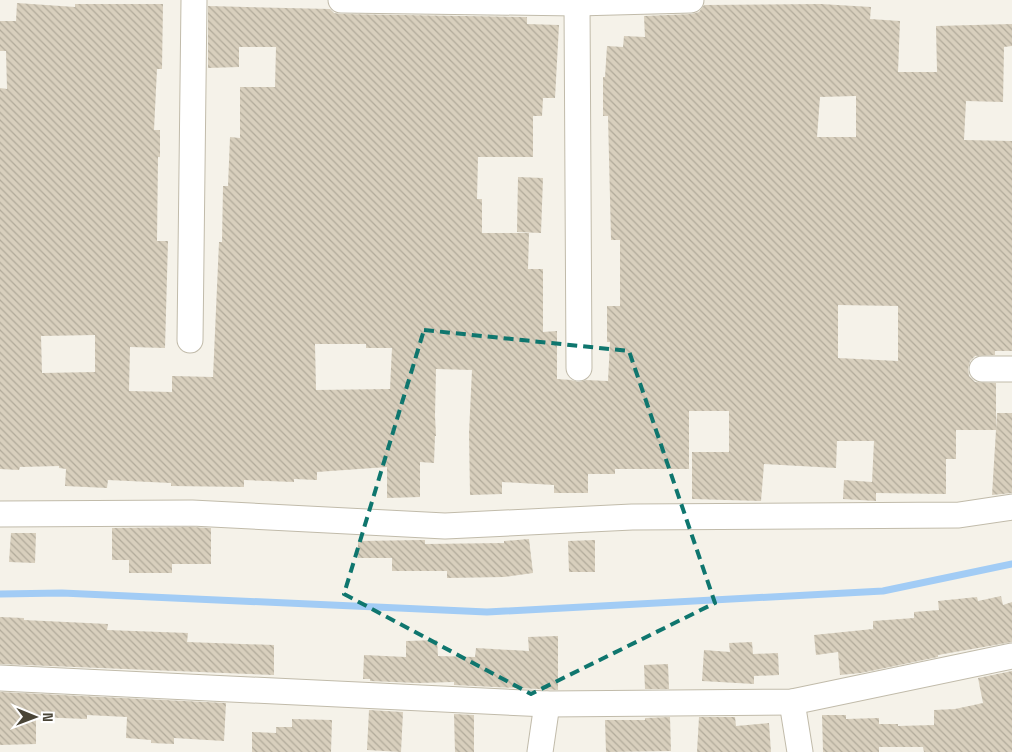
<svg xmlns="http://www.w3.org/2000/svg" width="1012" height="752" font-family="'Space Grotesk',sans-serif">
<style>
.lines{fill:none;stroke-linecap:round;stroke-linejoin:round}
.stream{stroke:#a2ccf5;stroke-width:7}
.building{fill:url(#building-back-hatch);fill-rule:evenodd}
.minor-casing{stroke:#c1bbaa;stroke-width:27}
.minor{stroke:#fff;stroke-width:25}
.marked{fill:none;stroke:#0f766e;stroke-width:4;stroke-dasharray:10 6;stroke-linejoin:round}
</style>
<defs>
<pattern id="building-back-hatch" width="6" height="6" patternUnits="userSpaceOnUse" patternTransform="scale(1.25)"><rect width="6" height="6" fill="#d8cfbd"/><path d="M-1 5l2 2M0 0l6 6M5-1l2 2" fill="none" stroke="#b1aa9a"/></pattern>
</defs>
<rect width="100%" height="100%" fill="#f5f2e9"/>
<g class="lines">
<path class="stream" d="M0,594L62,593L487,612L883,591L1012,564"/>
</g>
<g class="building">
<path d="M17,3L75,7V4H163L162,69H157L154,130H160V157H158L157,241H168L165,348L130,347L129,391L172,392V376L213,377L219,242H222L223,186H228L230,137L240,138V87H275L276,47H239V67L208,68V6L330,9L334,13L341,14L527,17V24L559,25L555,98H543L542,116H533V157H478L477,199H482V233H529L528,269H543V332L557,331V379L571,380L579,382L586,380L608,381L610,342H607V306H620V240H611L608,116H603V77H605L607,46L623,47L624,36L645,37L644,16L692,14L699,12L704,5L821,4L871,7L870,19L900,21L898,72H937L936,26L1012,24V46L1004,47L1003,102L966,101L964,140L1012,141V351H995V355L975,356L970,361L968,369L969,376L975,382L996,383V429L997,413H1012V493L992,495L996,430H956V459H946V494L876,493V501L843,499L844,480L872,482L874,441H837L836,468L764,464L761,501L692,499V452H729V411H689V469H615V474H588V493H554V485L502,482V494L470,495L469,433L472,370L436,369L435,416L436,436H435L434,463L420,462V497L387,498V467L317,472V480L294,479V482L244,480V487L171,486V483L108,480L107,488L65,486L66,469L59,468V466L20,467L19,470L0,469V88L7,89L6,51H0V21H16ZM856,96V137H817L820,97ZM838,305L898,306V361L838,358ZM95,335V372L42,373L41,336ZM315,344H366V348H392L390,389L316,390Z"/>
<path d="M518,177L543,178L541,233L517,232Z"/>
<path d="M192,527L211,528V564H172V573H129V560H112V528Z"/>
<path d="M11,533H36L35,563L9,562Z"/>
<path d="M529,539L533,573L504,577L447,578V571H392V558H358V541L425,540V544L504,543V541Z"/>
<path d="M595,540V572H569L568,541Z"/>
<path d="M1001,596L1003,605L1012,602V642L938,655V657L861,673L840,675L838,652L816,655L814,635L873,629V621L914,618V612L939,610L938,601L977,597L978,601Z"/>
<path d="M0,617L24,618V620L108,624L107,630L188,633L187,642L274,645V675L0,664Z"/>
<path d="M558,636V690L454,685V682L418,683L370,681V679H363L364,655L406,657V641L437,640L438,656L475,657L476,648L529,651L528,637Z"/>
<path d="M752,642L753,654L778,653L779,675L754,676V684L702,681L704,650L730,652L729,643Z"/>
<path d="M668,664L669,689H645L644,665Z"/>
<path d="M1012,671V752H924L923,747H879V752H823L822,715H846V719L879,718V724H898V726L934,725V710L955,709L983,703L978,678Z"/>
<path d="M0,692L226,703L224,741L174,738V744L151,743V740L126,738L127,717L87,715V719L36,717V744L0,745Z"/>
<path d="M369,710L403,712L401,752L367,750Z"/>
<path d="M454,714L474,715V752H455Z"/>
<path d="M670,717L671,751L606,752L605,720H645V718Z"/>
<path d="M699,717H735L736,726L769,723L771,752H697Z"/>
<path d="M292,719L332,720L331,752H252V732L276,733V727H292Z"/>
</g>
<g class="lines">
<defs>
<g id="minor">
<path d="M341,0L577,3L691,0"/>
<path d="M577,3L579,368"/>
<path d="M190,340L194,0"/>
<path d="M982,369H1012"/>
<path d="M0,514L192,513L445,526L632,517L959,515L1012,507"/>
<path d="M0,678L547,704L792,702L1012,656"/>
<path d="M792,702L800,752"/>
<path d="M540,752L547,704"/>
</g>
</defs>
<use href="#minor" class="minor-casing"/>
<use href="#minor" class="minor"/>
</g>
<path class="marked" d="M424,330L629,351L715,603L531,694L344,594Z"/>
<g transform="translate(35 717) rotate(91)" stroke="#ffffff" stroke-width="4" paint-order="stroke">
<path d="M0-4L9 19L0 12L-9 19Z" fill="#494436"/>
<text y="-8" font-size="14" font-weight="bold" text-anchor="middle" fill="#494436">N</text>
</g>
</svg>
